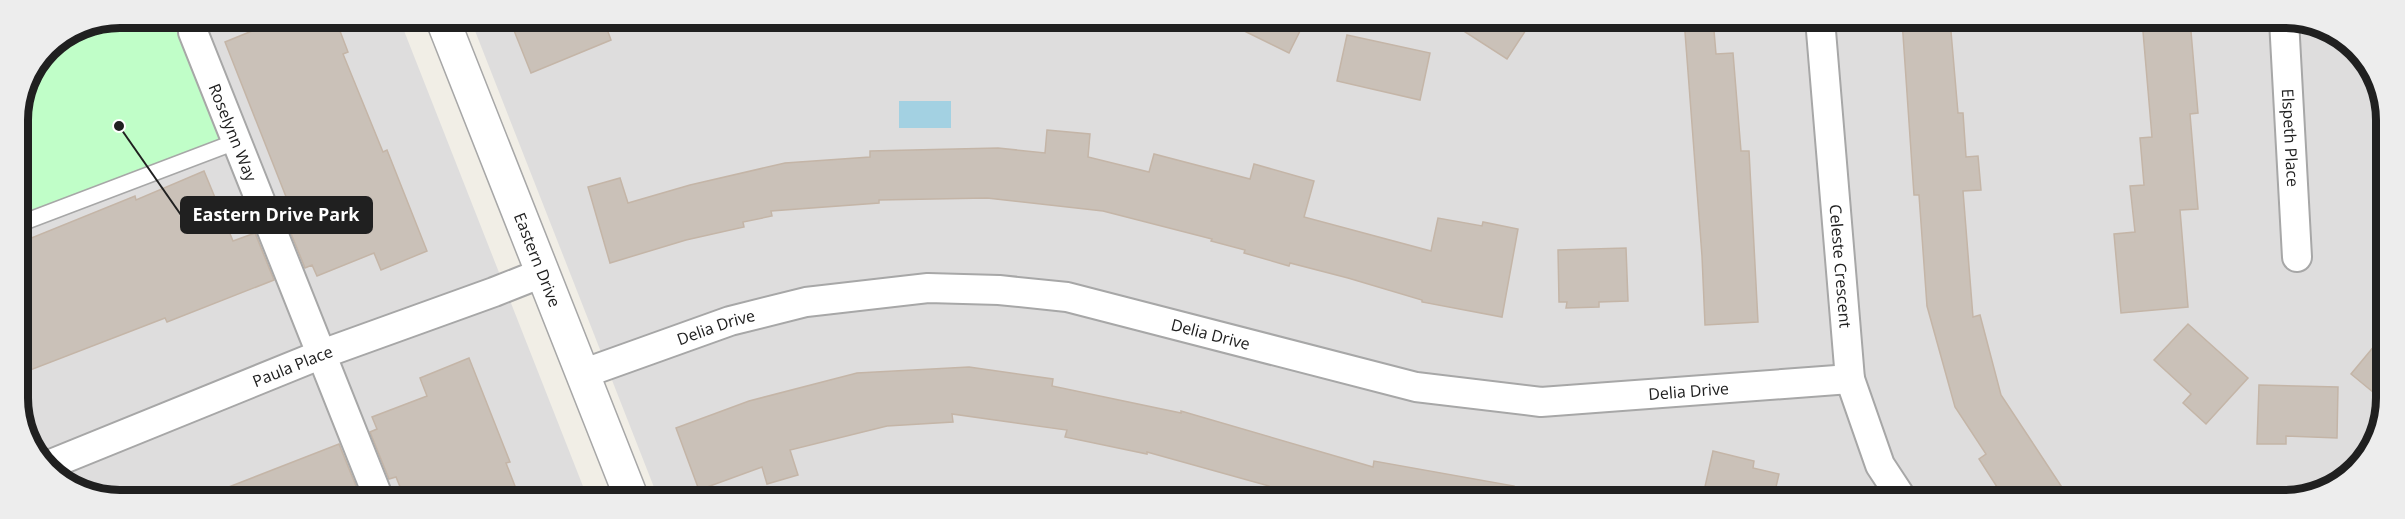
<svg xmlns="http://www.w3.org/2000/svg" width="2405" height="519" font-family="'Open Sans',sans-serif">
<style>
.residential{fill:#dedddd}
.park{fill:#c0fec8}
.pitch{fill:#7ee6c2}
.water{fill:#a3d1e2}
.building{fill:#cac1b8;stroke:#c4b5a7;stroke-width:1.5}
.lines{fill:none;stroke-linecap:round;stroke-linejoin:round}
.service-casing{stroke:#a7a7a7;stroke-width:18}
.minor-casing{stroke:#a7a7a7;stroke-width:32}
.tertiary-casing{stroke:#a7a7a7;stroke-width:36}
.service{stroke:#fff;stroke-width:15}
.minor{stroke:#fff;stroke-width:28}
.tertiary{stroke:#fff;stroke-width:33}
.labels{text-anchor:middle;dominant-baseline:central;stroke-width:4.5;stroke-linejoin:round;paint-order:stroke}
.street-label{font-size:16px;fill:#202020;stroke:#fff}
.rim{fill:none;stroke:#202020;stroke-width:8}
.leader{fill:none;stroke:#202020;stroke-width:2}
.callout-dot{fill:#202020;stroke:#fff;stroke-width:2}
.callout{fill:#202020;stroke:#202020;stroke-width:2}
.callout-label{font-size:18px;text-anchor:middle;font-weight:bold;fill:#fff}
</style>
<rect width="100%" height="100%" fill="#f1eee6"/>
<g class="residential">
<path d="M178,18H399L588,499H101L48,471L20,419L19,215L223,138Z"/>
<path d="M470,18L2304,20L2357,48L2385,100V418L2352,475L2290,501L659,500Z"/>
</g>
<path class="park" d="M121,18H178L223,138L19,215L18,115L48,48L82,26Z"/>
<path class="pitch" d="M110,20L61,39L82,26Z"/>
<rect class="water" x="899" y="101" width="52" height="27"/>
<g class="building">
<path d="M259,18H335L348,52L343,54L383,152L387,150L427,251L381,270L374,253L317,276L312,265L305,268L286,221L294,217L225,42L262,27Z"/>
<path d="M509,18H603L611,40L531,73Z"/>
<path d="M1220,19H1306L1289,53Z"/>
<path d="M1445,19H1533L1507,59Z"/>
<path d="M1684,19H1713L1716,54L1733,53L1741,151H1749L1758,322L1705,325L1702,256Z"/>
<path d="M1902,20H1950L1958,113H1963L1966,157L1978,156L1981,190L1963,191L1973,317L1980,315L2001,395L2071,501H2006L1979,459L1986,454L1955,407L1927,306L1919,195H1914Z"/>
<path d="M2142,20H2190L2198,113L2190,114L2198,209L2180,210L2188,307L2121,313L2114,234L2135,232L2130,186L2144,185L2140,138L2152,137Z"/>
<path d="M1347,35L1430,53L1420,100L1337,81Z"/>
<path d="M1047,130L1090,134L1088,157L1149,172L1154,154L1250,179L1254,164L1314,181L1304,217L1431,251L1438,218L1482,226L1483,222L1518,229L1502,317L1422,302V300L1348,278L1290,263L1289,266L1244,253L1245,250L1211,241L1212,239L1103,211L987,198L879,200V203L771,211L772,216L743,222L744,227L686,240L610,263L588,187L620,178L628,203L690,185L785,163L870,157V151L998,148L1045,153Z"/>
<path d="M204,171L233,241L255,233L274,280L167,322L165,318L20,374L19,243L135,196L136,200Z"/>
<path d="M1626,248L1628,301L1599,302V307L1566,308L1567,302H1559L1558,250Z"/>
<path d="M2188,324L2248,378L2206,424L2183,403L2191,394L2154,360Z"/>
<path d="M2385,333V402L2351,374Z"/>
<path d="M469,358L510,462L506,463L520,499H405L396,477L389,479L370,432L377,429L372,417L427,396L420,378Z"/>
<path d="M969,367L1053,379L1052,386L1181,413V411L1373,467L1374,461L1514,486L1512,500H1294L1267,493L1269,486L1147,452V454L1065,437L1067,430L952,414L953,422L887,426L790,450L798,475L767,484L762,467L699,490L676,428L749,401L857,373Z"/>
<path d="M2259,385L2338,387L2337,438L2286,436V444H2257Z"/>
<path d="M339,444L358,491L338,499H203V497Z"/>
<path d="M1713,451L1754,461L1753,468L1779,474L1773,500H1702Z"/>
</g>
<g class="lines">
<defs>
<path id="service" d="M19,224L235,142"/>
<g id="minor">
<path id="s1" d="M1820,19L1850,379L1880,465L1903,500"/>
<path id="s2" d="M2284,20L2297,257"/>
<path id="s3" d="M193,32L379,499"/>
<path id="s4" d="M582,374L730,321L806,302L928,288L999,290L1067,297L1416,387L1541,402L1850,379"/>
<path id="s5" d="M46,466L322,354L494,292L542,273"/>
</g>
<g id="tertiary">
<path id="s6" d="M442,18L632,499"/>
</g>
</defs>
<use href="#service" class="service-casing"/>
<use href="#minor" class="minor-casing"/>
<use href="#tertiary" class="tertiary-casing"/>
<use href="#service" class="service"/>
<use href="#minor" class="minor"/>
<use href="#tertiary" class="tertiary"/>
</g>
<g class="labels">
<g class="street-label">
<text stroke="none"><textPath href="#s3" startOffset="108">Roselynn Way</textPath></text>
<text stroke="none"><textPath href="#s2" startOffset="118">Elspeth Place</textPath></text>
<text stroke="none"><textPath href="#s6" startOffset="260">Eastern Drive</textPath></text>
<text stroke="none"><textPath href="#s1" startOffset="248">Celeste Crescent</textPath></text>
<text stroke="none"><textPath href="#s4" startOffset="142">Delia Drive</textPath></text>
<text stroke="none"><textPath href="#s4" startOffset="646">Delia Drive</textPath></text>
<text stroke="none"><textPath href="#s5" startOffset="266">Paula Place</textPath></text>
<text stroke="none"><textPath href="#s4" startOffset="1132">Delia Drive</textPath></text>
</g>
</g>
<path d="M0 0H2405V519H0ZM120 28H2284A92 92 0 0 1 2376 120V398A92 92 0 0 1 2284 490H120A92 92 0 0 1 28 398V120A92 92 0 0 1 120 28Z" fill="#ededed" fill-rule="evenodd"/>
<path class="rim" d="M120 28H2284A92 92 0 0 1 2376 120V398A92 92 0 0 1 2284 490H120A92 92 0 0 1 28 398V120A92 92 0 0 1 120 28Z"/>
<path class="leader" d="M119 126L181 215"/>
<circle class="callout-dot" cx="119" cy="126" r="6"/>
<rect class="callout" x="181" y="197" width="191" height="36" rx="6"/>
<g class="callout-label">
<text x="276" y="221">Eastern Drive Park</text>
</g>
</svg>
